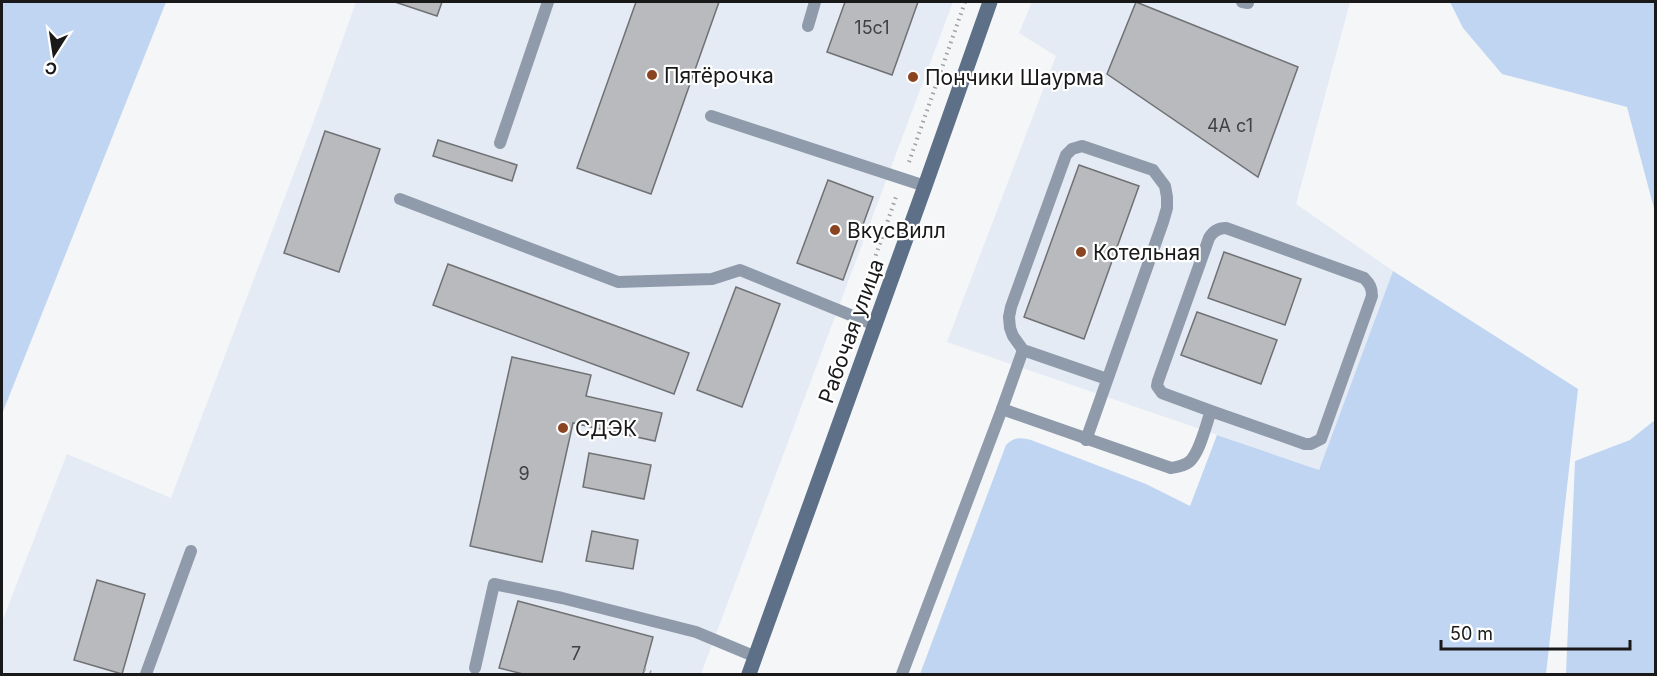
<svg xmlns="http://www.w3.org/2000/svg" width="1657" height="676" font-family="Inter,sans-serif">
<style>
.built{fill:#e4ebf4}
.green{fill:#c0d5f2}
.building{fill:#b8babd;stroke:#707174;stroke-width:1.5}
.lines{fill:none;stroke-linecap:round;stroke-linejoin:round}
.path{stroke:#9fa0a1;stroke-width:4;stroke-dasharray:1.5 4.5;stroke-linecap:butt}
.lane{stroke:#8f9bab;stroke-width:12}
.secondary{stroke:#5e7087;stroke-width:15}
.poi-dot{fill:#8a4420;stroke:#fff;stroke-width:2}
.labels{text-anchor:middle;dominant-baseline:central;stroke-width:4.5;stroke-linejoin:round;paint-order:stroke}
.number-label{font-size:18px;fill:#414143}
.poi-label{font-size:21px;fill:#19191a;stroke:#fff;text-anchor:start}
.street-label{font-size:21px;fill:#19191a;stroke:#fff}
</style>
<rect width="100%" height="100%" fill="#f4f6f8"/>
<g class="built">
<path d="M356,2H953L701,674H2V622L67,454L171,498L313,123Z"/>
<path d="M1032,2H1350L1296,204L1393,271L1319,470L947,342L1056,56L1019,33Z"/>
</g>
<g class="green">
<path d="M2,2H166L2,414Z"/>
<path d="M1450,2H1655V212L1627,107L1502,74L1463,28Z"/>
<path d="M1393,271L1578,389L1546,674H920L1006,445C1014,437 1020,437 1031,440L1146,484L1190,506L1217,435L1319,470Z"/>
<path d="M1655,420V674H1566L1575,461L1630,440Z"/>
</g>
<g class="building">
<path d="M395,2H442L437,16Z"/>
<path d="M636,2H719L651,194L577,168Z"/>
<path d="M845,2H918L892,75L827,52Z"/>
<path d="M1136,2L1298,67L1258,177L1107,74Z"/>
<path d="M325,131L380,149L339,272L284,253Z"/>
<path d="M438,140L517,165L512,181L433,156Z"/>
<path d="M1079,165L1139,186L1084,339L1024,317Z"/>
<path d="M828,180L873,197L843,280L797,263Z"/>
<path d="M1224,252L1301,279L1285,325L1208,298Z"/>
<path d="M448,264L689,353L674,394L433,305Z"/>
<path d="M736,287L780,304L742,407L697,390Z"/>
<path d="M1197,312L1277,340L1261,384L1181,355Z"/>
<path d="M512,357L591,375L586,396L662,413L655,441L573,423L542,562L470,546Z"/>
<path d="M589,453L651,465L644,499L583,487Z"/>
<path d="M592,531L638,540L633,569L586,561Z"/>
<path d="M97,580L145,594L122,674L74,660Z"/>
<path d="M518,601L653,637L643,674H523L499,668Z"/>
</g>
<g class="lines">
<g class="path">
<path d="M909,162L965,2"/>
<path d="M860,301L897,194"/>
<path d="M644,670L655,674"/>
</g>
<g class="lane">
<path d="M1242,2L1248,3V2"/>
<path d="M808,26L815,2"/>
<path d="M711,116L925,186"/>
<path d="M500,143L548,2"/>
<path d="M400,199L618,282L712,279L740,270L875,325"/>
<path d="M1002,409L1023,350"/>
<path d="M1086,440L1163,222L1167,208V197L1165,186L1153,170L1082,146L1072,149L1066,155L1011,307L1009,317L1010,328L1013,336L1023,350L1107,379"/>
<path d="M475,668L494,584L562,598L696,632L756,657"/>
<path d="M146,674L191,551"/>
<path d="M902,674L1002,409L1171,468C1177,467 1184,466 1189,462C1200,453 1206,424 1211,411L1162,393L1157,386L1158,381L1209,238C1213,231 1218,228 1226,228L1364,278C1370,284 1372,288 1372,296L1321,439L1311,444H1305L1211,411"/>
</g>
<path class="secondary" d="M749,674L925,186L990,2"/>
</g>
<g class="poi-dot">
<circle cx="652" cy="75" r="6"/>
<circle cx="913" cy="77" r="6"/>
<circle cx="835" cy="230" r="6"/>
<circle cx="1081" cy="252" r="6"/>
<circle cx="563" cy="428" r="6"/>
</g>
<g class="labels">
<g class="number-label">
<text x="872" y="27">15с1</text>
<text x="1230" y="125">4А с1</text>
<text x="524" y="473">9</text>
<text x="576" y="653">7</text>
</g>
<g class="poi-label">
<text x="664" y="75">Пятёрочка</text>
<text x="925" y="77">Пончики Шаурма</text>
<text x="847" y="230">ВкусВилл</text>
<text x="1093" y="252">Котельная</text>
<text x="575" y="428">СДЭК</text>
</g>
<g class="street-label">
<text transform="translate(851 331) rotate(-70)">Рабочая улица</text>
</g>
</g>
<rect width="1657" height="676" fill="none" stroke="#19191a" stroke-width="6"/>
<g transform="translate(54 54) rotate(192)" stroke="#ffffff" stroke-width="4.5" paint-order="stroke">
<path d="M0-4.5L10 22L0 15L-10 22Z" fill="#19191a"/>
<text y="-9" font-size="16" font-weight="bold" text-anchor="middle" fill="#19191a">С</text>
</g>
<path d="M1441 640v9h189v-9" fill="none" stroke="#19191a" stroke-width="3"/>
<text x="1450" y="640" font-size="18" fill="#19191a" stroke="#ffffff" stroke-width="4.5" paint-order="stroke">50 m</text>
</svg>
